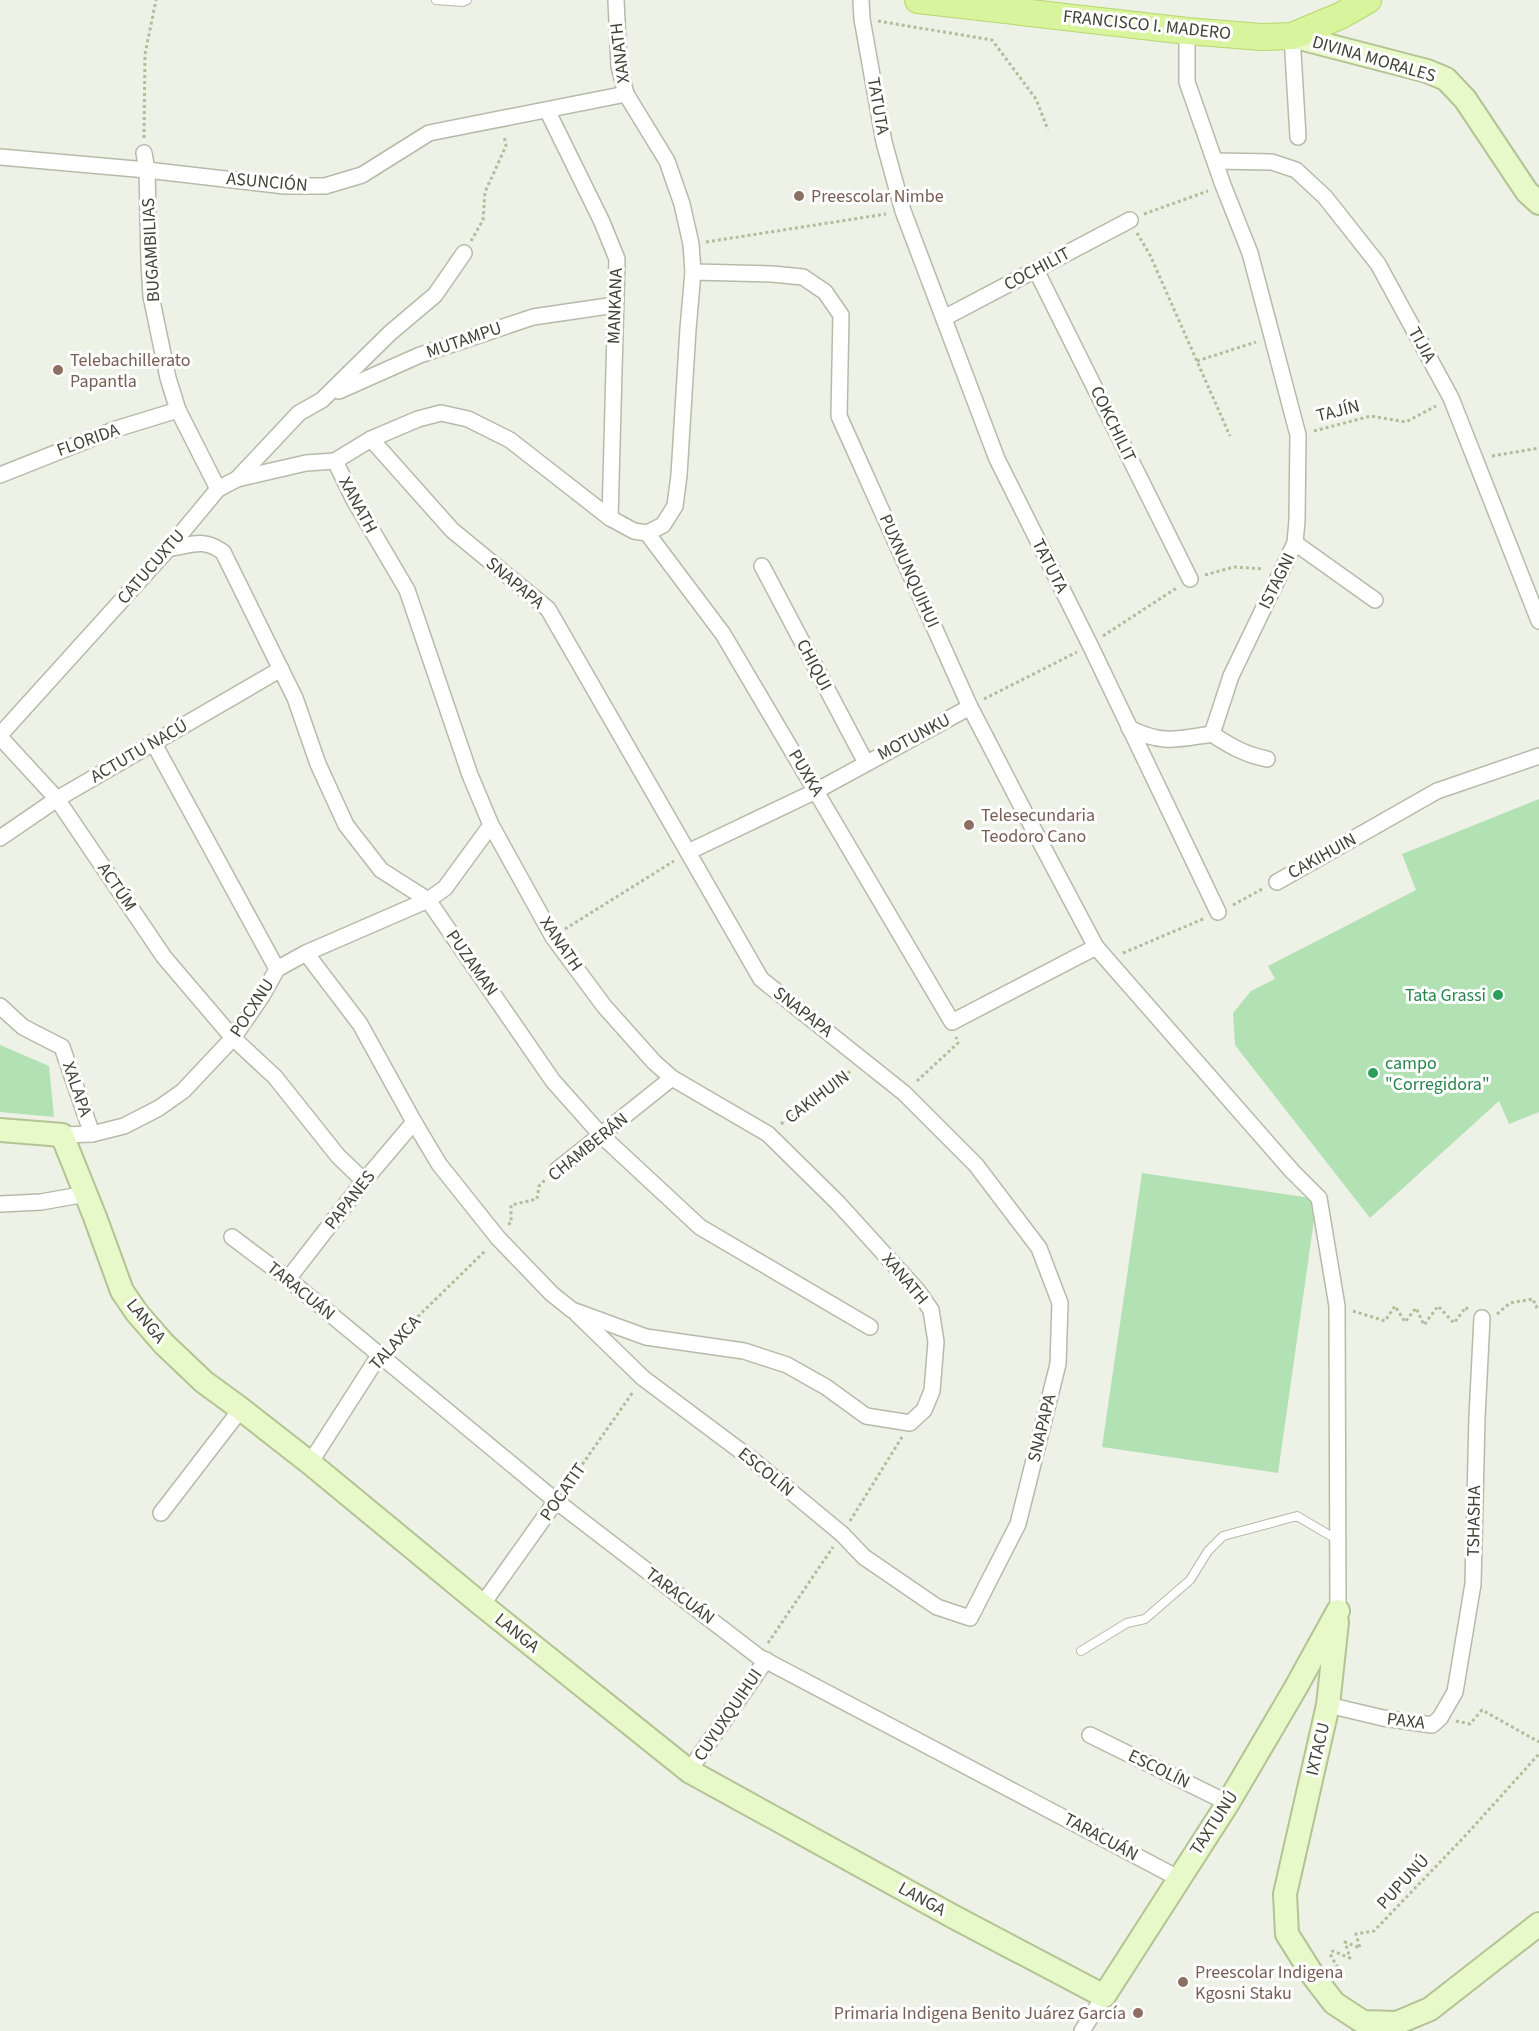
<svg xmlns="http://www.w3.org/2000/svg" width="1539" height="2031" font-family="'Source Sans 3',sans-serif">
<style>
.green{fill:#b2e1b4}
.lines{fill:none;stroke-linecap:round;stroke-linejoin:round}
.lane-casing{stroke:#b6bba9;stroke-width:10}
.street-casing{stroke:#b6bba9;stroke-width:18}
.secondary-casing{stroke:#b3c393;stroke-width:26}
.primary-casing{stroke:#b8d76d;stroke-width:28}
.path{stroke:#b4bc9c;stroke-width:3;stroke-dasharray:3 3;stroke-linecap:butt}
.lane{stroke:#fff;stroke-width:8}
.street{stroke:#fff;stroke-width:15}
.secondary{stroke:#e7f9c8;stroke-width:22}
.primary{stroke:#d8f49c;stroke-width:26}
.education-dot{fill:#8d6e63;stroke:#fff;stroke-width:2}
.leisure-dot{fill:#2e9e5b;stroke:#fff;stroke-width:2}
.labels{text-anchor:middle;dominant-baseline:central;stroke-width:6;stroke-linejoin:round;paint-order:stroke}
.street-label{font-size:18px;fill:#404336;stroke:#fff}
.education-label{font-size:18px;fill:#785e54;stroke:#fff;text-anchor:start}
.leisure-label{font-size:18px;fill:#27864d;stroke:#fff;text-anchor:end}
</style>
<rect width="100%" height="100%" fill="#edf1e6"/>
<g class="green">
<path d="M1539,799V1112L1509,1124L1499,1101L1370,1218L1235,1045L1233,1013L1251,991L1275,979L1268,966L1416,890L1402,854Z"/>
<path d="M0,1045L49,1066L54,1117L0,1112Z"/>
<path d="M1142,1173L1317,1199L1278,1473L1102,1447Z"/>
</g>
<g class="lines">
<defs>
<g id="lane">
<path d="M436,0L463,2L467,0"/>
<path d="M1081,1651L1127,1623L1145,1619L1190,1580L1208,1551L1223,1536L1297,1516L1336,1539"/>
</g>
<g id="street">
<path d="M861,0L862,19L884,142L903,211L997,459L1090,645L1218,912"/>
<path d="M1187,31V82L1223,185L1250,253L1298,435L1297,520L1295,543L1231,676L1212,734"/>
<path d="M1292,36L1298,137"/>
<path d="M547,110L602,222L617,259L610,518"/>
<path d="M144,153L147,170L149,262L151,296L168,378L178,410L218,489"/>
<path d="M0,157L147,170L285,186H325L362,175L429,133L626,94"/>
<path d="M1215,161L1272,162L1296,170L1325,197L1378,264L1451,398L1539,621"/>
<path d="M1036,270L1190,579"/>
<path d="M693,272L772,274L803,277L825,292L841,315L839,416L970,707L1026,815L1096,947L1292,1171L1319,1198L1337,1306L1338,1611"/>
<path d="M944,318L1130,220"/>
<path d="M339,391L420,355L533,317L615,305"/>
<path d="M371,439L452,530L548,609L761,979L904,1093L976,1165L1039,1248L1060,1303L1058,1364L1018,1524L970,1618L937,1607L864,1557L842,1534L754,1461L643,1378L577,1314"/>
<path d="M0,475L116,429L178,410"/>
<path d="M237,479L299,413L322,400L390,333L435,295L464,253"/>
<path d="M647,533L723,634L952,1022L1096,947"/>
<path d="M1295,543L1375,600"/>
<path d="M169,548C191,546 202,537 223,552L295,698L318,764L346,825L381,870L428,900L553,1081L602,1136L700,1227L870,1327"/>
<path d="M762,566L866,763"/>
<path d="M1129,728C1163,745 1177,739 1212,734"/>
<path d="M1212,734C1230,746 1246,755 1267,759"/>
<path d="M0,735L169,548L218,489L237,479L306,463L335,461"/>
<path d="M0,737L57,799L164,957L233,1038L275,1077L338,1156L364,1181"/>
<path d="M153,742L277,969"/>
<path d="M0,838L57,799L281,669"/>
<path d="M688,852L816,791L970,707"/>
<path d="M1277,882L1437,791L1539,756"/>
<path d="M306,953L360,1024L414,1122L439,1164L498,1238L552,1294L572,1310L646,1337L744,1351L787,1365L826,1387L866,1416L910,1423L924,1410L932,1391L936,1342L931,1310L917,1290L838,1203L768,1134L672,1078L654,1062L604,1006L553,937L491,825L470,775L407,590L354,500L335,461L371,439L418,419L441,413L468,419L510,440L610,518L634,531L647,533L663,525L675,506L679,475L688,329L693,272L691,244L682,204L667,161L626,94L619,66L616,0"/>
<path d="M0,1006L23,1027L62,1047L92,1134"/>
<path d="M62,1135L92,1134L124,1126L159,1108L183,1091L233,1038L262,996L277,969L306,953L428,900L445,888L491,825"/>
<path d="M557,1170L672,1078"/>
<path d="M0,1204L41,1202L86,1194"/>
<path d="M232,1237L288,1279L556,1501L759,1657L1178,1878"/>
<path d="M288,1279L364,1181L414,1122"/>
<path d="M310,1463L380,1354"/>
<path d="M161,1513L241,1409"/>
<path d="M482,1605L556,1501"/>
<path d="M1328,1705L1383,1718L1432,1725L1440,1718L1455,1692L1473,1584L1477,1417L1482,1318"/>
<path d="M1090,1735L1228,1803"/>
<path d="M689,1771L766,1660"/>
<path d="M1082,2031L1104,1996"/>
</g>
<g id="secondary">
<path d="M1292,36L1427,71L1446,79L1465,99L1527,192L1539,203"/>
<path d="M0,1130L62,1135L95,1217L122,1291L137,1313L164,1344L204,1382L241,1409L310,1463L482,1605L689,1771L954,1917L1104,1996L1228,1803L1295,1689L1338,1611"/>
<path d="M1337,1622L1328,1705L1285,1894L1287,1934L1314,1977L1334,2003L1363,2022L1397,2023L1430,2009L1539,1924"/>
</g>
<path id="primary" d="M918,0L1187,31L1261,37L1292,36L1340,16L1368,0"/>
</defs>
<use href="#lane" class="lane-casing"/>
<use href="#street" class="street-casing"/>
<use href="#secondary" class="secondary-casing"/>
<use href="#primary" class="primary-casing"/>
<g class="path">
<path d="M878,21L992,40L1036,99L1048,130"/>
<path d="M144,138L145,54L156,0"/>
<path d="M1144,214L1208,191"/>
<path d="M1137,233L1150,255L1230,436"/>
<path d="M471,241L483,220L485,192L506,146L504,135"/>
<path d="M706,242L886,214"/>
<path d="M1197,361L1256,342"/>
<path d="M1314,431L1371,416L1406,422L1436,406"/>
<path d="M1492,456L1539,448"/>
<path d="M1205,575L1234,567L1264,569"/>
<path d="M1103,636L1178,587"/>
<path d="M984,699L1077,652"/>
<path d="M1233,905L1264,888"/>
<path d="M565,929L674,861"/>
<path d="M1123,953L1203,919"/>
<path d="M917,1081L958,1043L956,1037"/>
<path d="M781,1124L852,1070"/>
<path d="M508,1224L511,1223V1205L537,1199L539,1186L546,1179"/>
<path d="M1353,1311L1385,1321L1395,1306L1405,1322L1416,1308L1424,1325L1438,1306L1454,1323L1466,1307L1469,1312"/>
<path d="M1497,1314L1510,1303L1533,1299L1536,1307L1539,1305"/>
<path d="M392,1342L486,1250"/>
<path d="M565,1489L633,1392"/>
<path d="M850,1521L902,1437"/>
<path d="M768,1643L833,1547"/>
<path d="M1456,1721L1470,1724L1482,1710L1539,1742"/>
<path d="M1333,1970L1338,1968L1330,1954L1333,1951L1350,1958L1345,1942L1360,1948L1356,1934L1374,1931L1465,1836L1539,1754"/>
</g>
<use href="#lane" class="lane"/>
<use href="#street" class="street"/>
<use href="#secondary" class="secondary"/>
<use href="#primary" class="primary"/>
</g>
<g class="education-dot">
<circle cx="799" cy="196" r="6"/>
<circle cx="58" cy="370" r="6"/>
<circle cx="969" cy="825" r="6"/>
<circle cx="1183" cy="1982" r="6"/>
<circle cx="1138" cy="2013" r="6"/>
</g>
<g class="leisure-dot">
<circle cx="1498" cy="995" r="6"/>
<circle cx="1373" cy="1073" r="6"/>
</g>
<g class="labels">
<g class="street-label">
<text transform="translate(1147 25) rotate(6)">FRANCISCO I. MADERO</text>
<text transform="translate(620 53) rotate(-97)">XANATH</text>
<text transform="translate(1374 59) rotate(16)">DIVINA MORALES</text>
<text transform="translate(878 106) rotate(80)">TATUTA</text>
<text transform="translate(267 182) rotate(5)">ASUNCIÓN</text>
<text transform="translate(151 250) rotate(-93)">BUGAMBILIAS</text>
<text transform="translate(1037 269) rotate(-28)">COCHILIT</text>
<text transform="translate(615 306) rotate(-88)">MANKANA</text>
<text transform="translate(464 340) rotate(-19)">MUTAMPU</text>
<text transform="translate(1422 345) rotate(61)">TIJIA</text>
<text transform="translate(1338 411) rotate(-14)">TAJÍN</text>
<text transform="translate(1113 424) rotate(64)">COKCHILIT</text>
<text transform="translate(88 440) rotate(-20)">FLORIDA</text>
<text transform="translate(358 505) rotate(62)">XANATH</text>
<text transform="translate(1050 566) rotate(63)">TATUTA</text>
<text transform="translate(151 567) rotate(-49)">CATUCUXTU</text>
<text transform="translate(909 571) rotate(66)">PUXNUNQUIHUI</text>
<text transform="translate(1277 581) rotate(-64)">ISTAGNI</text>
<text transform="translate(515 583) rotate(40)">SNAPAPA</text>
<text transform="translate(814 665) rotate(62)">CHIQUI</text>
<text transform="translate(914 737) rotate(-28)">MOTUNKU</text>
<text transform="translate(139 751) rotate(-30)">ACTUTU NACÚ</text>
<text transform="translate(806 773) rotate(59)">PUXKA</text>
<text transform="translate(1322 856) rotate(-29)">CAKIHUIN</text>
<text transform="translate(117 887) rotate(56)">ACTÚM</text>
<text transform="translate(561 944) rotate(56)">XANATH</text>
<text transform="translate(472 963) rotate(55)">PUZAMAN</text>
<text transform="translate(252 1008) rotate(-57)">POCXNU</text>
<text transform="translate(803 1012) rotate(38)">SNAPAPA</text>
<text transform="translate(77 1089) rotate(71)">XALAPA</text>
<text transform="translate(817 1097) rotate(-37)">CAKIHUIN</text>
<text transform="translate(588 1147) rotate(-39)">CHAMBERÁN</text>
<text transform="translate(350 1200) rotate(-52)">PAPANES</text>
<text transform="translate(905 1279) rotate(50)">XANATH</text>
<text transform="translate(301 1291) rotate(39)">TARACUÁN</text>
<text transform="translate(146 1321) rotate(51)">LANGA</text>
<text transform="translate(395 1343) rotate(-48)">TALAXCA</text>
<text transform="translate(1042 1428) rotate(-76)">SNAPAPA</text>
<text transform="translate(766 1472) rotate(39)">ESCOLÍN</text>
<text transform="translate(563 1492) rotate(-55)">POCATIT</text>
<text transform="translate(1474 1521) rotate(-89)">TSHASHA</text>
<text transform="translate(680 1596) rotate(37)">TARACUÁN</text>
<text transform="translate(517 1633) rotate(39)">LANGA</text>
<text transform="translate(728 1715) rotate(-56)">CUYUXQUIHUI</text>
<text transform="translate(1406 1721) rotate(7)">PAXA</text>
<text transform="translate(1318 1749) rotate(-77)">IXTACU</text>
<text transform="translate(1159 1769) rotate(26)">ESCOLÍN</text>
<text transform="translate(1214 1823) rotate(-57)">TAXTUNÚ</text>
<text transform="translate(1101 1837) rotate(28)">TARACUÁN</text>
<text transform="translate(1403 1882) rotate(-47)">PUPUNÚ</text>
<text transform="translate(922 1899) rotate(29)">LANGA</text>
</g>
<g class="education-label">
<text x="811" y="196">Preescolar Nimbe</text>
<text x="70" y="360">Telebachillerato<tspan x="70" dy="21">Papantla</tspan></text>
<text x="981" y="815">Telesecundaria<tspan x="981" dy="21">Teodoro Cano</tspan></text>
<text x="1195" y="1972">Preescolar Indigena<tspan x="1195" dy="21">Kgosni Staku</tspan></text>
<text x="1126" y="2013" text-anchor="end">Primaria Indigena Benito Juárez García</text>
</g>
<g class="leisure-label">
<text x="1486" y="995">Tata Grassi</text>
<text x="1385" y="1063" text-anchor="start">campo<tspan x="1385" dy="21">"Corregidora"</tspan></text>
</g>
</g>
</svg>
